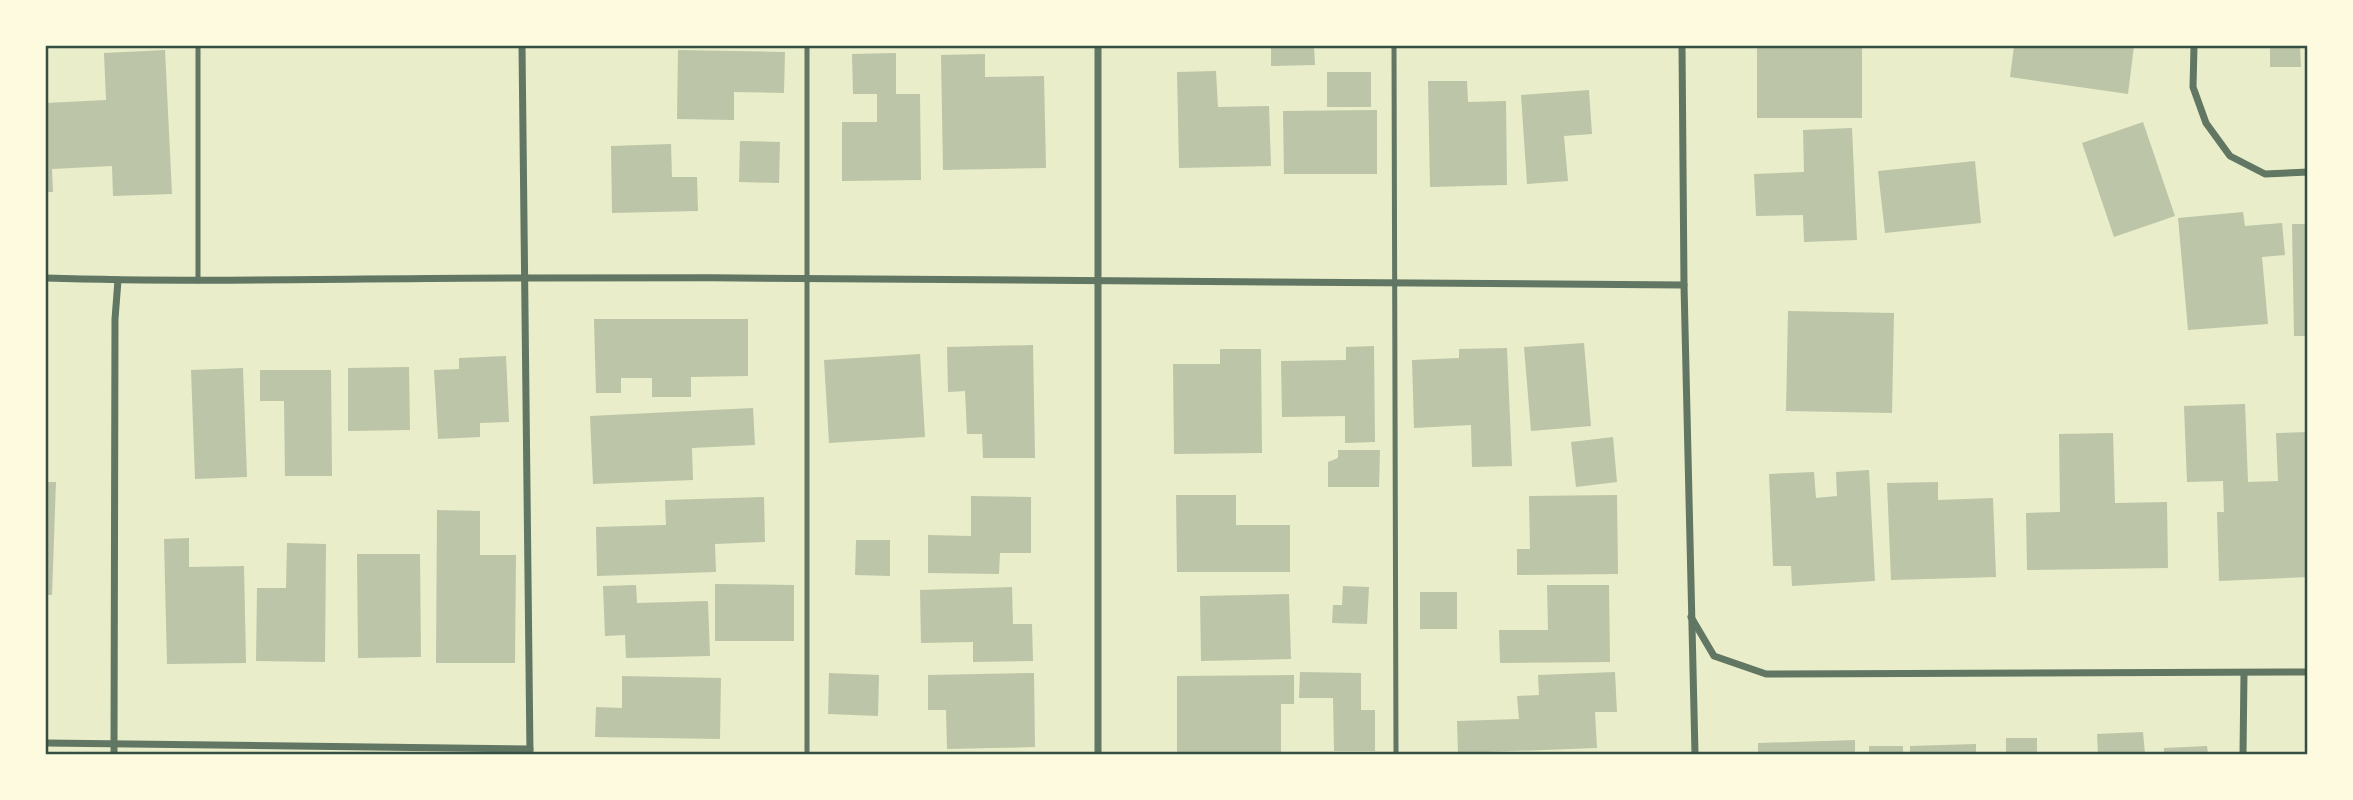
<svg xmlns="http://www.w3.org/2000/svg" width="2353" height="800" font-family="Spectral,serif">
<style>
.building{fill:#bcc5a7}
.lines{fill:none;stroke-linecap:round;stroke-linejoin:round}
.service{stroke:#617663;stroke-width:5}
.minor{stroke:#617663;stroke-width:7}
.neatline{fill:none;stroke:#344e41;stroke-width:2.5}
</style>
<rect width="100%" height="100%" fill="#e9edc9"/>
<g class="building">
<path d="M1271,46H1314L1315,65L1271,66Z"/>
<rect x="1757" y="46" width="105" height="72"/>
<path d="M2014,46H2134L2128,94L2010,77Z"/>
<path d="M2270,46H2300L2301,67H2270Z"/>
<path d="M165,50L172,194L113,196L112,166L52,169L53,192H46V103L106,100L104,53Z"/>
<path d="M678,50L785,52L784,93L734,92V120L677,119Z"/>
<path d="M896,53V94H920L921,180L842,181V122H877V94H853L852,54Z"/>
<path d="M985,54V77L1044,76L1046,168L943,170L941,55Z"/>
<path d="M1216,71L1218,107L1269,106L1271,166L1179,168L1177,72Z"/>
<rect x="1327" y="72" width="44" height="35"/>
<path d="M1428,81H1467L1468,102L1506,101L1507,185L1430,187Z"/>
<path d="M1589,90L1592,134L1564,136L1568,181L1527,184L1521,95Z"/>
<path d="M1377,110V174H1284L1283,111Z"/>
<path d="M2143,122L2175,216L2114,237L2082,143Z"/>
<path d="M1852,128L1857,240L1804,242L1803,215L1756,216L1754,174L1804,172L1803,130Z"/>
<path d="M740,141L780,142L779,183L739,182Z"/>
<path d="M671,144L672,177H697L698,211L612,213L611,146Z"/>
<path d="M1975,161L1981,223L1885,233L1878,171Z"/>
<path d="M2243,212L2245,226L2282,223L2285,255L2262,257L2268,324L2188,330L2178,218Z"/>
<path d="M2292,224H2308V336H2294Z"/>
<path d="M1788,311L1894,313L1892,413L1786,411Z"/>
<path d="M594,319H748V376L691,377V397H652V378H621V393H596Z"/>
<path d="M1584,343L1591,426L1531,431L1524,347Z"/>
<path d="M1033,345L1035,458H983L982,434H967L965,391L948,392L947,347Z"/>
<path d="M1374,346L1375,442L1345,443V416L1282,417L1281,361L1346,360V347Z"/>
<path d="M1507,348L1512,466L1472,467L1471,425L1414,428L1412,360L1459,358V349Z"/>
<path d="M1220,349H1261L1262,453L1174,454L1173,364H1220Z"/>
<path d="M920,354L925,437L829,443L824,360Z"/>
<path d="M506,356L509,422L480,423V437L438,439L434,370L459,369V358Z"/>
<path d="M409,367L410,430L348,431V368Z"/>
<path d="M243,368L247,477L195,479L191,370Z"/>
<path d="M260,370H331L332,476H285L284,401H260Z"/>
<path d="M2245,404L2248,482L2278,481L2276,433L2308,432V577L2219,581L2217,512H2224L2223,481L2187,482L2184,406Z"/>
<path d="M753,408L755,445L692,448L693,480L593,484L590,416Z"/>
<path d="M2113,433L2115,503L2167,502L2168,568L2027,570L2026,513L2060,512L2059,434Z"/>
<path d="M1613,437L1617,482L1576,487L1571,442Z"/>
<path d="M1338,450H1380L1379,487H1328V462L1338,458Z"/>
<path d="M1869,470L1875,581L1792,586L1791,566H1773L1769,474L1814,472L1816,498L1837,496L1836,472Z"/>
<path d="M46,482H56L52,595H46Z"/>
<path d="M1938,482V500L1993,498L1996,577L1891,580L1887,483Z"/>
<path d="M1176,495H1236V525H1290V572H1177Z"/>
<path d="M1617,495L1618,574L1517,575V549H1530L1529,496Z"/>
<path d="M971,496L1031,497V553H1000L999,574L928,573V535L971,536Z"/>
<path d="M764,497L765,542L715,544L716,572L597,576L596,527L666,525L665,500Z"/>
<path d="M437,510L480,511V555H516L515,663H436Z"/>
<path d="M189,538V567L244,566L246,663L167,664L164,539Z"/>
<path d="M856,540H890V576L855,575Z"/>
<path d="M287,543L326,544L325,662L256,661L257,588H286Z"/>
<path d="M357,554H420L421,657L358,658Z"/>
<path d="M715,584L794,585V641H715Z"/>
<path d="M636,585L637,603L708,601L710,656L626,658L625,635L605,636L603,586Z"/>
<path d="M1547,585H1609L1610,662L1500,663L1499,630H1548Z"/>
<path d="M1343,586L1369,587L1367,624L1332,623L1333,605H1342Z"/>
<path d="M1012,587L1013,624H1032L1033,661L973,662V642L921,643L920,590Z"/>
<rect x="1420" y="592" width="37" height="37"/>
<path d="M1289,594L1291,659L1201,661L1200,596Z"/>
<path d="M1300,672L1361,673V710H1375V751H1334L1333,698H1299Z"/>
<path d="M1615,672L1617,712H1595L1597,748L1458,753L1457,721L1519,719L1517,696L1539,695L1538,675Z"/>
<path d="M829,673L879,675L878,716L828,714Z"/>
<path d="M1034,673L1035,747L947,749L946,710H928V675Z"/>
<path d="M1294,675V704H1281V752H1177V676Z"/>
<path d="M622,676L721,678L720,739L595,737L596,707L622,708Z"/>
<path d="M2143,732L2145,754H2098L2097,734Z"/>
<rect x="2006" y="738" width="31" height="16"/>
<path d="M1855,740V754H1758V743Z"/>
<path d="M1976,744V754H1910V746Z"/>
<rect x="1869" y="746" width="34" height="8"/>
<path d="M2207,746L2208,754H2164V748Z"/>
</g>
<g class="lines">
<g class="service">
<path d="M198,46V281"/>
<path d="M807,46V754"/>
<path d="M1394,46L1396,754"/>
</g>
<g class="minor">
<path d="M522,46L530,754"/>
<path d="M1098,46V754"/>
<path d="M1682,46L1684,285L1695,754"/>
<path d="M2194,46L2193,87L2206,123L2230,156L2265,174L2308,172"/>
<path d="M46,278C205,283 364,278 523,278C910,277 1297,279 1684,285"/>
<path d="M1691,617L1714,656L1766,674L2308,672"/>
<path d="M46,743L530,749"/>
<path d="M114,754L115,319L118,280"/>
<path d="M2243,754L2244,673"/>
</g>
</g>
<rect width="2353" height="800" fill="none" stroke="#fefae0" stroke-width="94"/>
<rect x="47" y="47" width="2259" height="706" class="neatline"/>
</svg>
